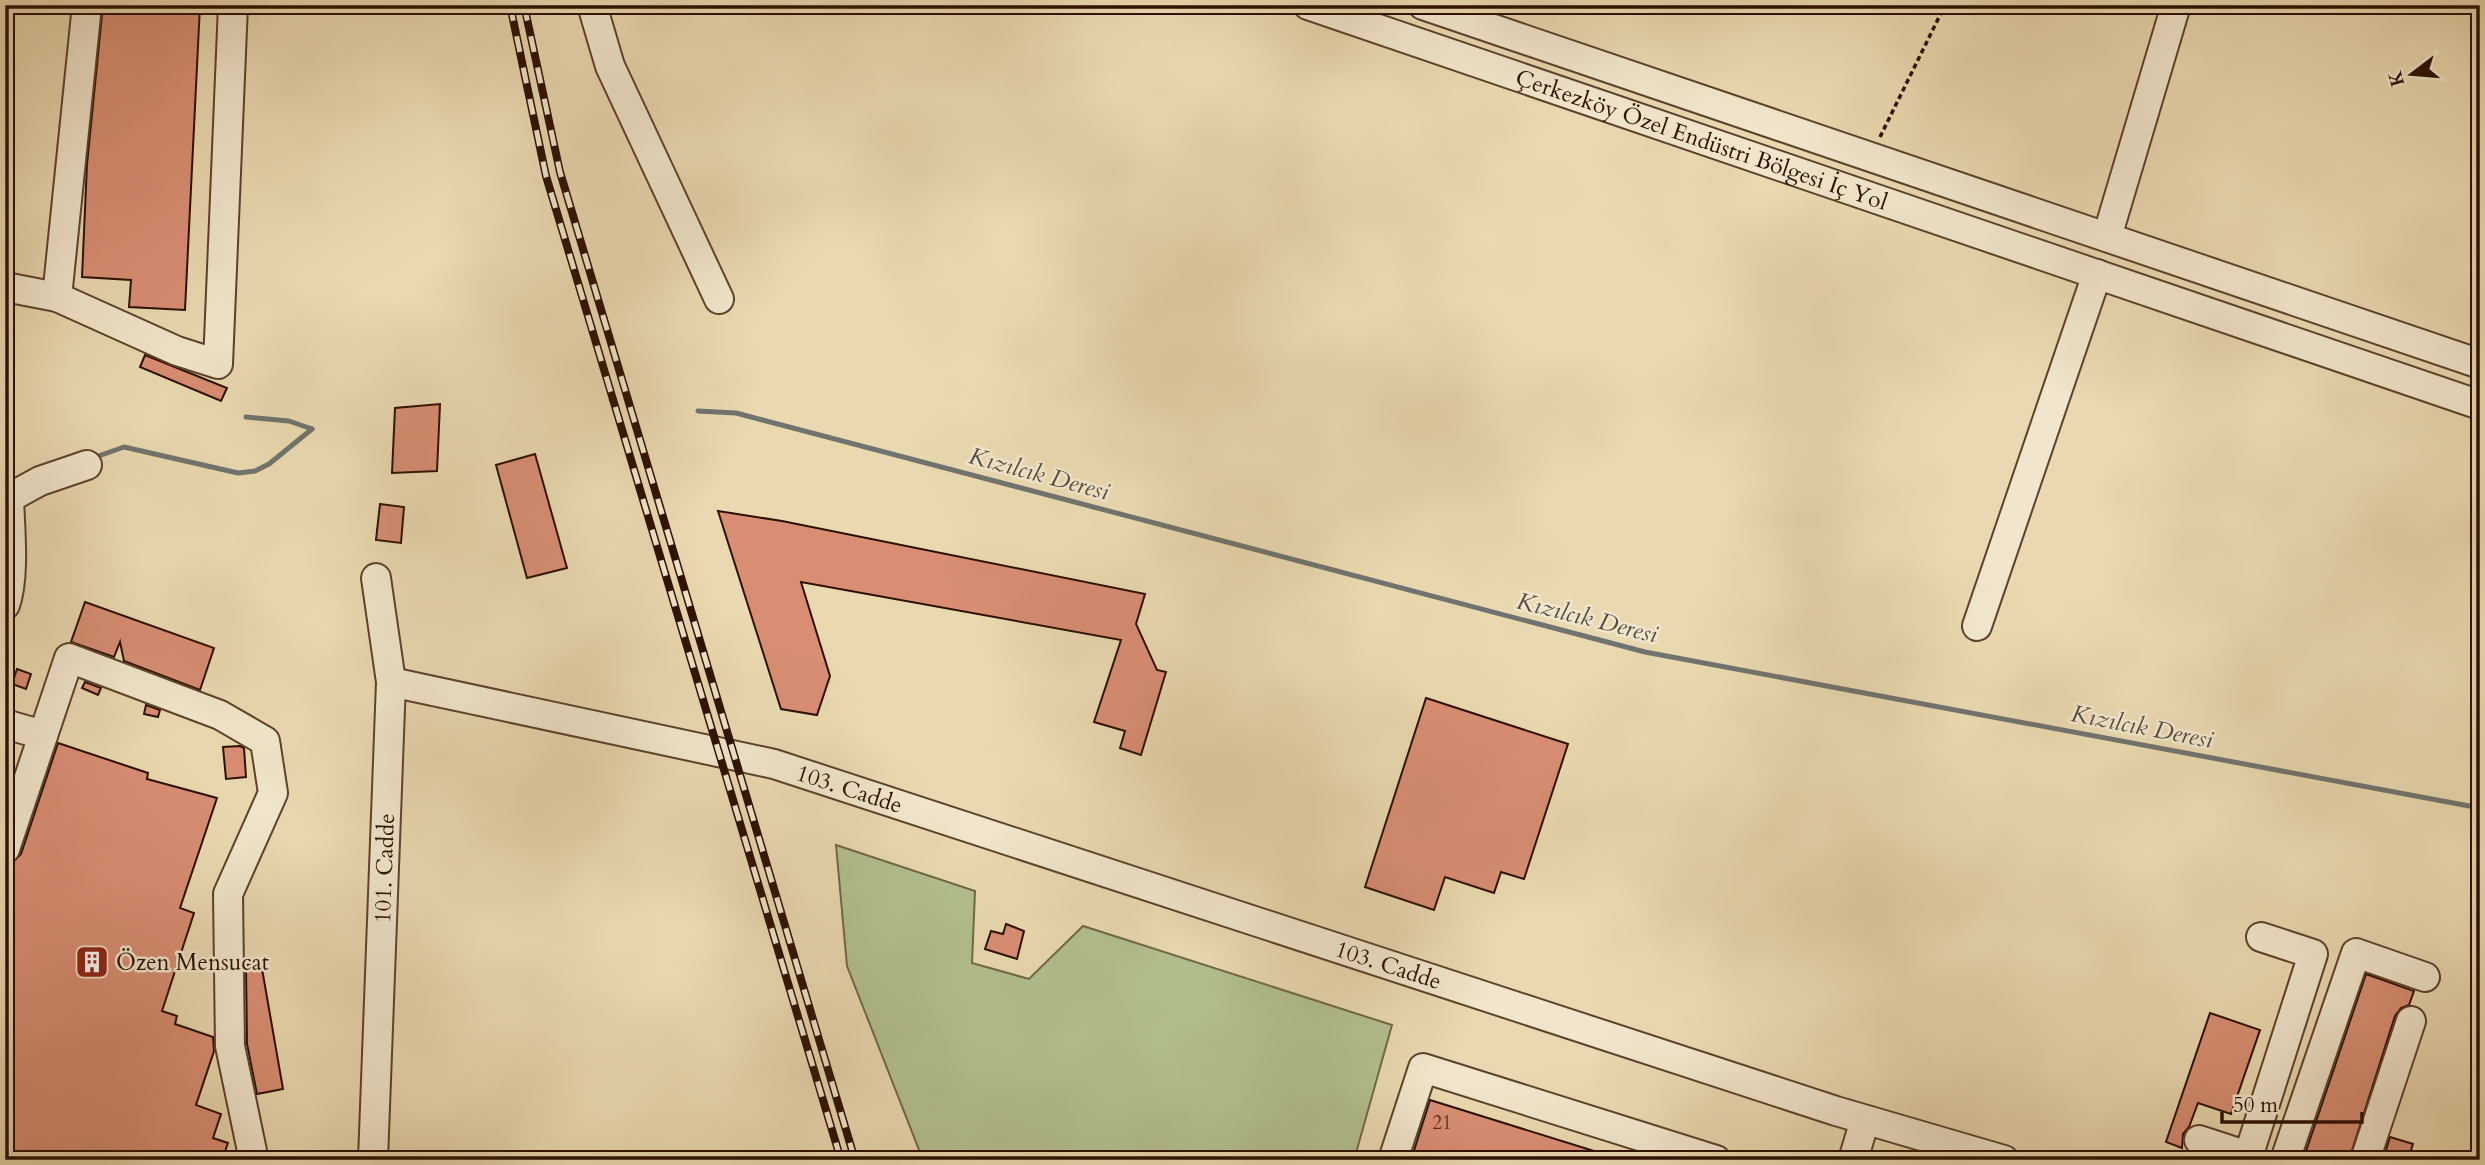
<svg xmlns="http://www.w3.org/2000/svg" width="2485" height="1165" font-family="Cardo,serif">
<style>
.green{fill:#b2c08e;stroke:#6f6847;stroke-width:2}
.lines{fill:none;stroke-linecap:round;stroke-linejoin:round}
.stream{stroke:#70746e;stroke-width:5}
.building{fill:#d98e74;stroke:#2c1000;stroke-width:2}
.minor-casing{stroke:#5c422c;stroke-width:32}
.path{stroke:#2c1000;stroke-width:3.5;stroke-dasharray:5 3.5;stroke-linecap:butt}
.minor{stroke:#f1e6cc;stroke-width:28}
.rail-casing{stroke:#2c1000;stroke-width:8}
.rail{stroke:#f1e6cc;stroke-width:5;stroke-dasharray:16;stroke-linecap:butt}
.labels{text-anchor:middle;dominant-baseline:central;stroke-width:5;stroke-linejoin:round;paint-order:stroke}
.number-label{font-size:19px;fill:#57301d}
.street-label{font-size:23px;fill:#2c1000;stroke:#f1e6cc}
.poi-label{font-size:23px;fill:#2c1000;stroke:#f1e6cc;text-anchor:start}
.water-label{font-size:24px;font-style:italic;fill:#544a40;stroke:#f1e6cc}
</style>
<rect width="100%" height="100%" fill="#ead9b0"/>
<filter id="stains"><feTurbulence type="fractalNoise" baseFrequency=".00286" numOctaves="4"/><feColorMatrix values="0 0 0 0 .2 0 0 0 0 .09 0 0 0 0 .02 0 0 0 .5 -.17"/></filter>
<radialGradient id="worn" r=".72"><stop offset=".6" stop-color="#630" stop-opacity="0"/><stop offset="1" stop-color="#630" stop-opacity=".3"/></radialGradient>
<path class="green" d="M836,845L975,891L972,963L1029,979L1083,926L1392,1025L1354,1160H923L847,966Z"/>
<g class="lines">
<g class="stream">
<path d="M698,411L736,413L1645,652L2480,808"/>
<path d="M246,417L289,421L312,429"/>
<path d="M93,458L124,447L238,473L255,471L269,464L312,429"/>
</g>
</g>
<g class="building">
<path d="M103,5H200L185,310L129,307L131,280L82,277L87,164Z"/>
<path d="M145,355L227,388L221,401L140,367Z"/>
<path d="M440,404L437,471L392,473L395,408Z"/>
<path d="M535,454L567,568L527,578L496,465Z"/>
<path d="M380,504L404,507L401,543L376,540Z"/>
<path d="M718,511L782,521L1145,594L1136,624L1157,670L1166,672L1141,755L1120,748L1125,731L1094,722L1121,640L801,582L830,676L817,715L781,709Z"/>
<path d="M85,602L214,648L200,690L124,661L120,642L114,657L71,642Z"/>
<path d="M17,669L31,674L26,689L12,684Z"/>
<path d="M85,682L101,688L98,695L82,688Z"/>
<path d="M1426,698L1568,744L1524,879L1501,872L1494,893L1445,877L1434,910L1365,887Z"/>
<path d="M146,705L160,710L158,717L144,714Z"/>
<path d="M58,743L148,773L147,779L217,798L180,908L194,913L162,1011L177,1016L175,1024L213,1037L214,1051L196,1105L221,1114L213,1138L228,1143L222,1160H5V881L11,864L21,854Z"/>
<path d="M240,746L244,748L246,777L226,779L223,747Z"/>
<path d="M1006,924L1024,931L1017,959L985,949L991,931L1003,934Z"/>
<path d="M261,963L283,1089L257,1094L247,1044L246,965Z"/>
<path d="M2366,974L2414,991L2409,1005L2401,1008L2395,1016L2349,1160H2303Z"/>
<path d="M2210,1013L2260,1030L2231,1114L2198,1103L2189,1127L2183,1134L2182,1148L2166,1142Z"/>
<path d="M1430,1100L1610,1156L1609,1160H1411Z"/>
<path d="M2390,1137L2413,1144L2408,1160H2383Z"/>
</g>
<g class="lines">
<defs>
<g id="minor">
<path d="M87,5L57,297L177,351L218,364L233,5"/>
<path d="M592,5L610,66L719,299"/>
<path id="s1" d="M1308,5L2480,405"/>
<path d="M1423,5L2480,364"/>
<path d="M2107,237L2176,5"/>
<path d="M5,287L57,297"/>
<path d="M5,491L9,498C10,528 15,578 5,605"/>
<path d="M9,498L40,481L87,465"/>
<path d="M1977,626L2097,274"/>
<path id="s2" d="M391,682L774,764L1836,1111L2004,1160"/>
<path d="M5,724L43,735"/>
<path d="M5,849L69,658L220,715L265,741L273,793L228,894L230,1046L252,1151L250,1160"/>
<path d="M2199,1140L2248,1156"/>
<path id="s3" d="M373,1160L391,682L376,578"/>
<path d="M1393,1160L1423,1068L1716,1160"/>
<path d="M1853,1160L1865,1120"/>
<path d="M2247,1160L2313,954L2261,937"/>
<path d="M2285,1160L2356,953L2425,977"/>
<path d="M2365,1160L2411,1021"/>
</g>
</defs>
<use href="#minor" class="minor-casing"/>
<path class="path" d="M1880,137L1945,5"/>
<use href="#minor" class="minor"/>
<defs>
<g id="rail">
<path d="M510,5L546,176L841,1160"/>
<path d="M524,5L560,172L855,1160"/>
</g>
</defs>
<use href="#rail" class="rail-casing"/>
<use href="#rail" class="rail"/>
</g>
<defs>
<symbol id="building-square" viewBox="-11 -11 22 22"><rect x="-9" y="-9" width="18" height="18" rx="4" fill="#8f2418" stroke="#f1e6cc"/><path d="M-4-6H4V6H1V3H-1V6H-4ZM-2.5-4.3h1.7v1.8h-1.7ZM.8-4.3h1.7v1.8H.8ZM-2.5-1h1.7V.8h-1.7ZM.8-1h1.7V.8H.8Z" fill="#fff"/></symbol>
</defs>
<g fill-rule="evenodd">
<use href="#building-square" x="73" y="943" width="38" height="38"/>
</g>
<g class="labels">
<g class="number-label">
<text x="1442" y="1123">21</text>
</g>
<g class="street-label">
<text stroke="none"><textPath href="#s1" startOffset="416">Çerkezköy Özel Endüstri Bölgesi İç Yol</textPath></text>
<text stroke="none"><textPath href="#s2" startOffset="471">103. Cadde</textPath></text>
<text stroke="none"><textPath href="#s3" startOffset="292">101. Cadde</textPath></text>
<text stroke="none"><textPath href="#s2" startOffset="1038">103. Cadde</textPath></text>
</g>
<g class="poi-label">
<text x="116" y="962">Özen Mensucat</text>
</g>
<g class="water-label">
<text transform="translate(1039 474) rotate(15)">Kızılcık Deresi</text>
<text transform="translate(1587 618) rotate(14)">Kızılcık Deresi</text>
<text transform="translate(2142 727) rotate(11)">Kızılcık Deresi</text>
</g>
</g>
<rect width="2485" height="1165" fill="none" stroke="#ead9b0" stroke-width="28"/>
<rect x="7" y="7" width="2471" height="1151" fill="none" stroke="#2c1000" stroke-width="3.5"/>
<rect x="14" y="14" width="2457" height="1137" fill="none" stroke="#2c1000" stroke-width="2"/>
<g transform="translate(2412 74) rotate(254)" stroke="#f1e6cc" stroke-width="5" paint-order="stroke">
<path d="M0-5L12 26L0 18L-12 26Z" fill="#2c1000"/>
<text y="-10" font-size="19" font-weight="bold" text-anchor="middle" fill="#2c1000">K</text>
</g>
<path d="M2222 1112v10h140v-10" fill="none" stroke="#2c1000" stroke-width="3.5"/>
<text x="2233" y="1112" font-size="21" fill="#2c1000" stroke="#f1e6cc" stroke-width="5" paint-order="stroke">50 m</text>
<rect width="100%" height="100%" filter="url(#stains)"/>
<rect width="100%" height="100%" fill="url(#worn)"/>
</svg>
